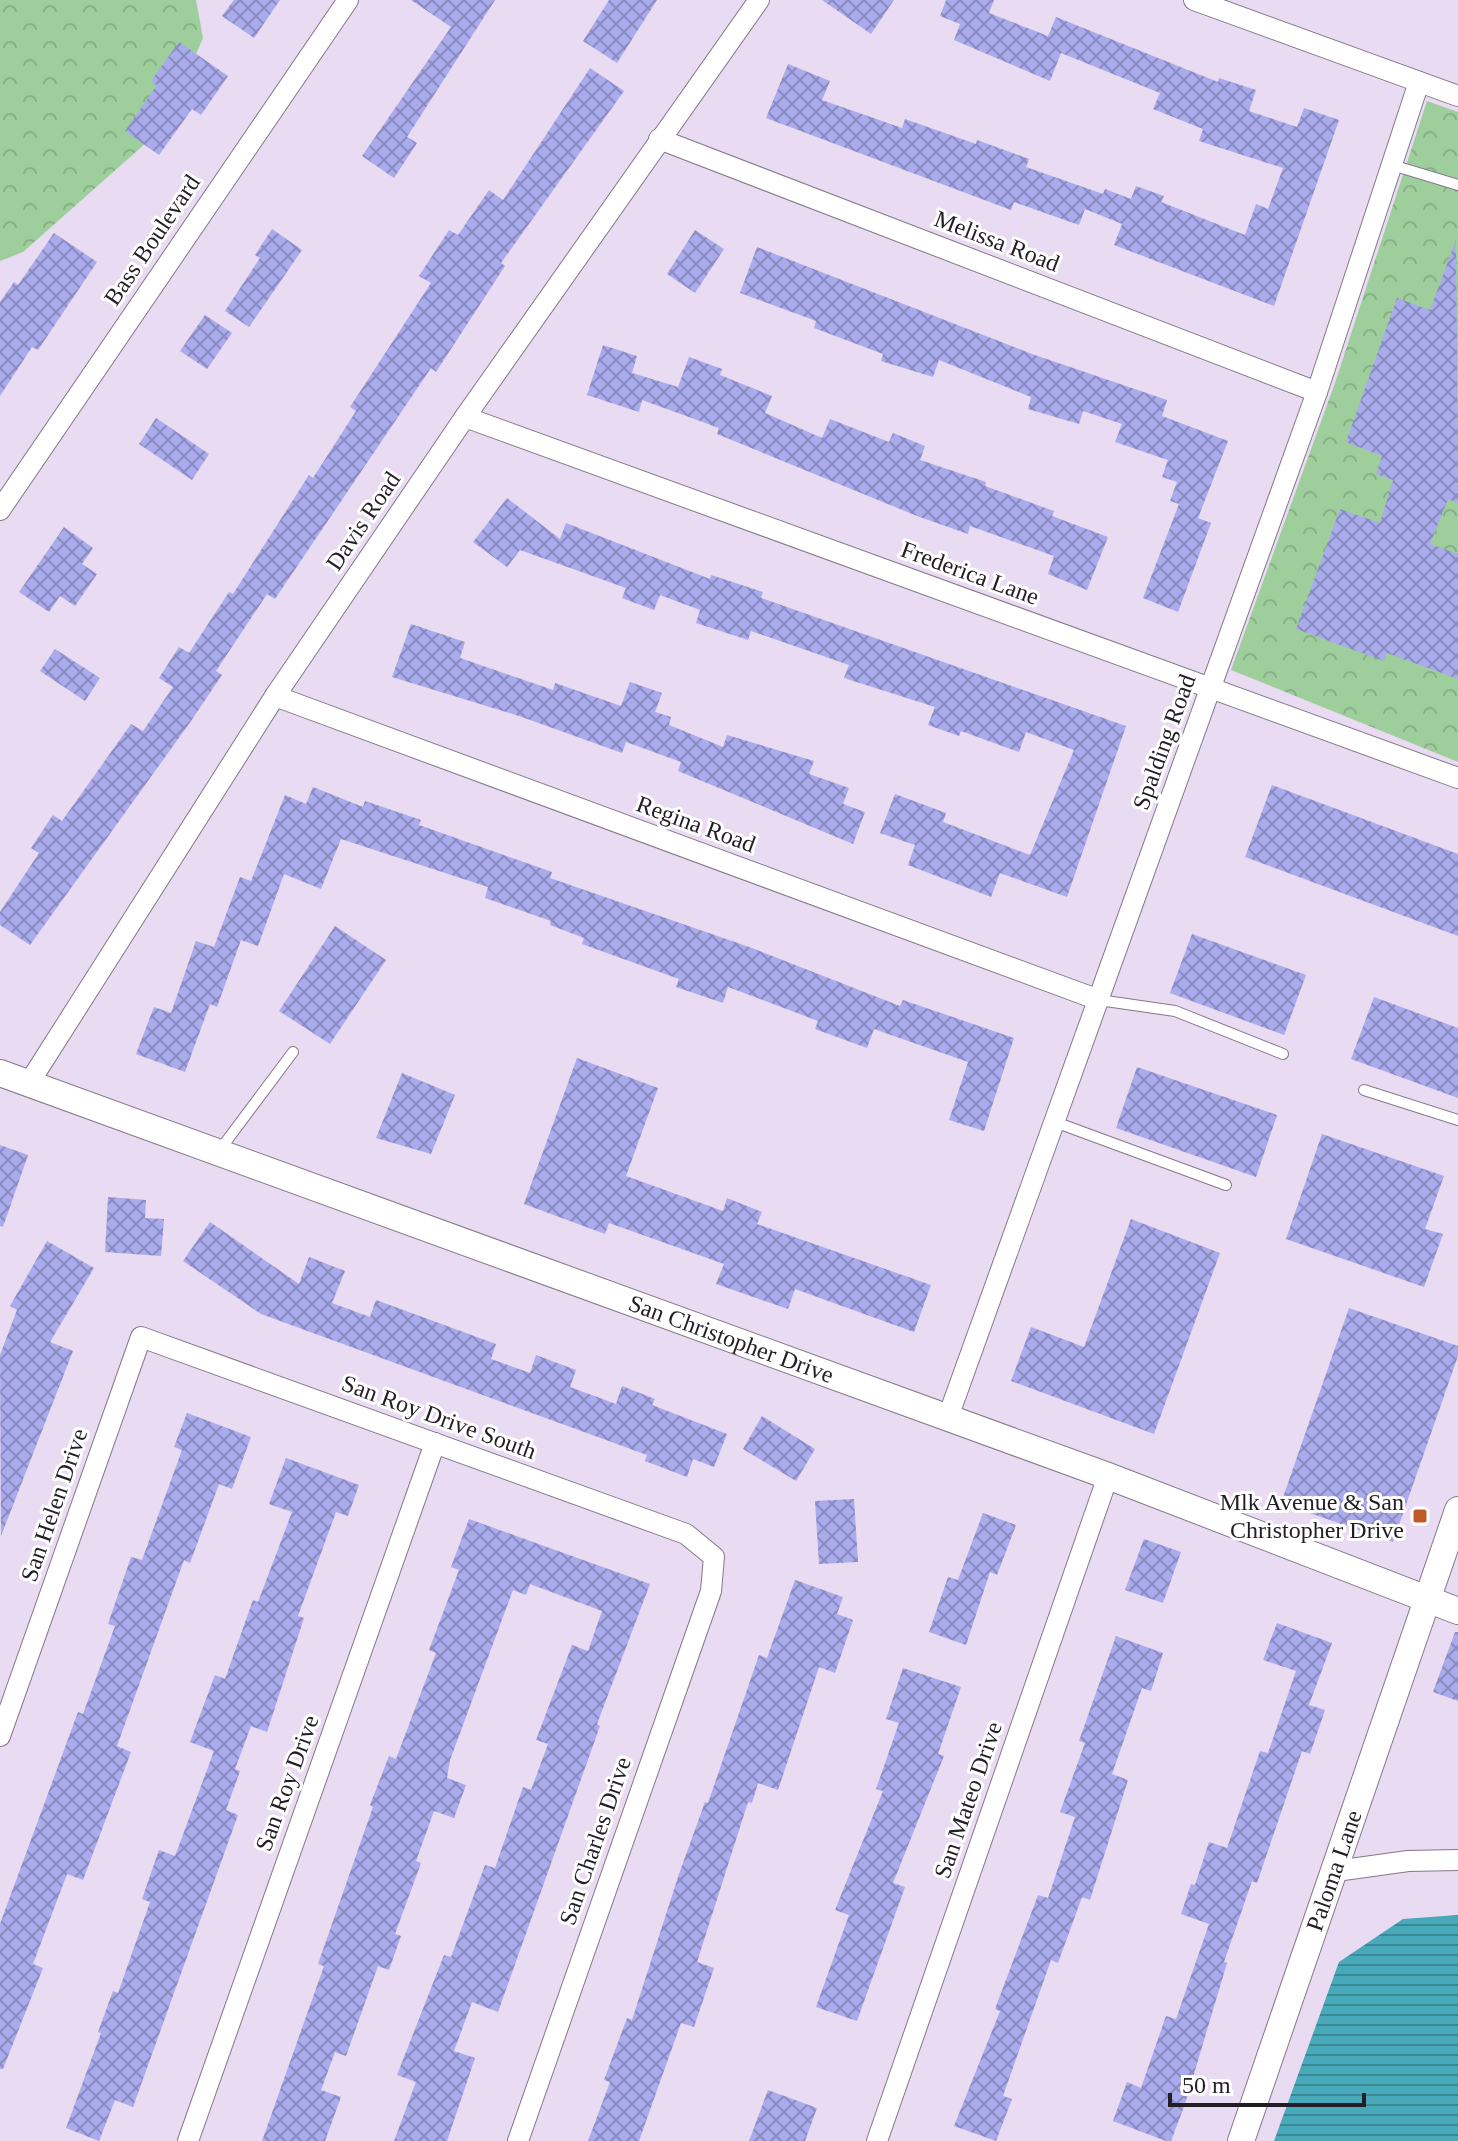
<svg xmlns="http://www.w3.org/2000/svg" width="1458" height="2141" font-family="Georgia,serif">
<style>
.forest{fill:url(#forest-crowns)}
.water{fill:url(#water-rules)}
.building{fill:url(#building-cross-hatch)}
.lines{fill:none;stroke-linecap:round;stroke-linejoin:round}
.service-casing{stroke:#85788b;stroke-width:12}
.minor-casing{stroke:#85788b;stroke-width:22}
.tertiary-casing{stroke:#85788b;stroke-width:28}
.service{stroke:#fff;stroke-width:10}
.minor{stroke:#fff;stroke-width:20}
.tertiary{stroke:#fff;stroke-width:26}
.poi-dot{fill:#be5928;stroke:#fff;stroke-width:3}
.labels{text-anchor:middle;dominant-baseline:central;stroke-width:6;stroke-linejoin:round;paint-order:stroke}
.street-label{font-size:24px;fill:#231e25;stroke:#fff}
.poi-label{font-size:24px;fill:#231e25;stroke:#fff;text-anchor:end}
</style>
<defs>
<pattern id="forest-crowns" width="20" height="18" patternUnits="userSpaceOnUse" patternTransform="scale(2)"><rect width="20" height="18" fill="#9ece9c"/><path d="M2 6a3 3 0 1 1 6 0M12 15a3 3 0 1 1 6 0" fill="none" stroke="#88b086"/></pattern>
<pattern id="water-rules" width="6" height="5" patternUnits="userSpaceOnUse" patternTransform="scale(2)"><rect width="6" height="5" fill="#47a9b9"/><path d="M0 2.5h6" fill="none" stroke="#3b8996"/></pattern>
<pattern id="building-cross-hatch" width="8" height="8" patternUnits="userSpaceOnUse" patternTransform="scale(2)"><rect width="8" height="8" fill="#a9abed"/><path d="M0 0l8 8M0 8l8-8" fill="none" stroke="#898bc0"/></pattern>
</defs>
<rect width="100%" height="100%" fill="#e9dbf1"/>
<g class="forest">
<path d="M0,0H196L203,38L164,127L23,252L0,261Z"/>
<path d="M1427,101L1458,112V762L1231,670L1335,383Z"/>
</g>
<path class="water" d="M1458,1915V2141H1274L1339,1962L1403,1919Z"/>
<g class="building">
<path d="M234,0H280L254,38L222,16Z"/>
<path d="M411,0H495L407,137L417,143L394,178L362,156L451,27Z"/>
<path d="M609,0H657L617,63L583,41Z"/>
<path d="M822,0H894L871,34Z"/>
<path d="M946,0H994L989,13L1048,36L1056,17L1218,82L1219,78L1256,90L1249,111L1297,127L1304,108L1339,120L1274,306L1114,245L1122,224L1085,209L1079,225L1014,202L1011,210L766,118L788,64L830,81L822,100L902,128L905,119L976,144L977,140L1029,159L1026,167L1103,194L1105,189L1131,199L1136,186L1164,196L1161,202L1245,235L1256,204L1268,209L1283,168L1199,141L1203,129L1153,109L1160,93L1061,53L1050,81L954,40L960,24L940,16Z"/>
<path d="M179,42L228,76L201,115L192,109L159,155L125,131L157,85L151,81Z"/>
<path d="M590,68L624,91L501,263L505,266L436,372L431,368L275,599L267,594L216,671L222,675L191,721L30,945L0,925V912L39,853L31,848L53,815L62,821L131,724L143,731L173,687L159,678L179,647L189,653L229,592L233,594L309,475L313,478L356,411L350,407L431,283L419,276L449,230L458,235L489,190L503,200Z"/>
<path d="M272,229L302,250L249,327L225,311L260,258L255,255Z"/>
<path d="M695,230L724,249L695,293L667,274Z"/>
<path d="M54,233L97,262L38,350L32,347L0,396V302L14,282L18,285Z"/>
<path d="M1456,240L1458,503L1448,499L1430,544L1458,554V679L1387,653L1384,661L1296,629L1340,509L1380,523L1393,480L1376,474L1382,456L1346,442L1397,298L1430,310Z"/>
<path d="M757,247L1032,354L1167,400L1162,416L1228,441L1198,518L1211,523L1178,612L1143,598L1179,504L1170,501L1177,482L1162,477L1168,460L1115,442L1122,424L1083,411L1079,424L1028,409L1031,397L939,360L933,377L881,361L883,354L814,328L816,321L740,293Z"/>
<path d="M205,315L232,333L207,369L180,351Z"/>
<path d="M603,345L637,356L632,373L678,387L689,357L722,369L720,375L772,396L765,413L822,438L830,419L889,442L893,433L925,446L920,460L986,482L985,486L1054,511L1052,516L1108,537L1087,590L1048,574L1054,556L970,526L968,534L917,516L717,434L719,428L642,400L639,412L587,395Z"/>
<path d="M156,418L209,454L192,480L139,444Z"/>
<path d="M507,498L560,539L566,523L710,579L711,575L763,592L761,598L1126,726L1067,897L1000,873L991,897L908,865L915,845L880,833L895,794L946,813L943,822L1030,855L1074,750L1026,732L1019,752L961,731L959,736L928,725L935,707L844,678L849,665L751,631L748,640L696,623L700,610L660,595L654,610L622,598L626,588L520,550L507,567L473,542Z"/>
<path d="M64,527L93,548L82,564L97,574L75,606L60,596L49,612L19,592Z"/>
<path d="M411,624L465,642L460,658L553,690L555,683L621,706L630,682L662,693L655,712L671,717L669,725L723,747L727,735L814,761L809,774L849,788L843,804L865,812L853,844L678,771L681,762L626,742L622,753L519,716L392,677Z"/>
<path d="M55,649L100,678L85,701L40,671Z"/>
<path d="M1272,785L1458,854V936L1245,857Z"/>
<path d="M313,787L363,807L365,801L421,820L419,825L552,872L550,878L752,948L900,1006L903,1000L1014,1038L984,1131L949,1120L968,1062L874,1029L867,1048L815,1029L818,1021L728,987L723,1003L676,987L679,979L582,944L584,938L550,925L551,921L485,898L488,887L341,839L321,889L284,874L258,946L241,940L217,1007L210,1004L185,1072L136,1054L154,1007L171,1013L196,941L214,947L240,877L251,881L285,795L306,804Z"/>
<path d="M335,926L386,960L330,1044L279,1011Z"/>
<path d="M1192,934L1306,975L1284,1035L1170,993Z"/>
<path d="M1374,997L1458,1028V1098L1351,1059Z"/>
<path d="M577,1058L658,1088L626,1176L723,1211L727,1198L762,1212L757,1224L931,1285L914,1332L795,1289L788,1309L716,1284L724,1264L609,1223L605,1234L524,1204Z"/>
<path d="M1137,1067L1277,1115L1256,1177L1116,1128Z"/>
<path d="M402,1073L455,1095L431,1154L376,1138Z"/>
<path d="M1322,1134L1444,1176L1425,1229L1443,1234L1424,1287L1286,1239Z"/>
<path d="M0,1145L28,1155L3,1227L0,1226Z"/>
<path d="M108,1197L146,1200L145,1218L164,1219L161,1256L105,1252Z"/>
<path d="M1131,1219L1220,1253L1154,1434L1011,1381L1031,1327L1084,1347Z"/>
<path d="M210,1222L299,1284L309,1257L345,1271L332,1303L370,1317L376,1300L496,1344L491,1359L530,1373L536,1355L576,1370L570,1387L616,1404L622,1386L655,1399L652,1405L727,1434L714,1467L693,1459L687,1477L645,1461L647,1455L261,1314L183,1261Z"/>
<path d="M47,1241L94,1268L50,1342L73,1351L1,1536L0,1355L17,1310L10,1306Z"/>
<path d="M1349,1308L1458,1346V1356L1393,1542L1281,1503Z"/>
<path d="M187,1413L251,1437L232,1489L219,1484L190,1563L184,1560L117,1746L131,1752L83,1880L67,1874L33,1964L43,1968L3,2069H0V1924L78,1712L83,1714L115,1626L108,1624L131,1557L142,1560L182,1450L174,1447Z"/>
<path d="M762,1416L815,1449L796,1481L743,1449Z"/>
<path d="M286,1458L359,1485L348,1516L336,1512L298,1616L304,1618L267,1732L251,1726L235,1769L240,1771L226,1810L238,1815L133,2107L115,2100L99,2141L66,2128L101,2033L98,2032L113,1991L118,1993L150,1902L142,1899L159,1850L175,1856L214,1751L190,1742L215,1675L225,1679L253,1600L258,1602L292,1512L269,1504Z"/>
<path d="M854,1499L858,1562L819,1564L815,1501Z"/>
<path d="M983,1513L1016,1525L997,1575L990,1572L966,1645L929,1632L948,1577L958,1580Z"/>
<path d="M469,1519L650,1584L597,1724L600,1726L498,2012L472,2002L454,2051L475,2058L447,2141H394L416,2082L397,2075L444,1955L451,1957L485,1865L495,1868L523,1787L531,1790L548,1744L536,1740L572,1645L588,1651L602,1611L530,1584L526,1595L513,1590L450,1760L447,1778L466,1785L454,1818L434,1811L416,1861L421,1863L395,1934L401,1936L389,1970L378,1966L346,2056L335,2052L321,2090L341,2097L325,2141H262L324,1966L318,1964L373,1807L370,1805L389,1756L396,1759L436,1653L429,1650L459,1570L451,1567Z"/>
<path d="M1144,1539L1181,1552L1163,1603L1125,1590Z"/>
<path d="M795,1580L843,1597L837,1614L853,1620L835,1673L819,1667L778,1790L758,1783L752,1803L748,1802L697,1962L714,1968L694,2027L681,2023L639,2141H588L610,2082L604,2080L627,2018L632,2020L679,1874L705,1802L708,1803L759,1655L767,1658Z"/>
<path d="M1277,1623L1332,1643L1309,1705L1325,1710L1310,1754L1302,1751L1257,1883L1252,1881L1224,1962L1227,1963L1185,2104L1171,2141H1166L1113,2121L1127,2082L1141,2088L1166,2016L1176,2019L1209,1924L1181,1914L1191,1884L1195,1885L1209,1842L1227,1848L1260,1751L1268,1753L1296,1671L1263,1660Z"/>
<path d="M1455,1632H1458V1701L1433,1692Z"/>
<path d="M1116,1636L1163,1653L1151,1691L1142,1688L1112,1774L1128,1780L1090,1900L1082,1897L1058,1963L1051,1960L1003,2096L1012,2099L996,2141L954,2126L1000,2011L995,2009L1038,1895L1048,1898L1075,1817L1060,1812L1085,1743L1079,1741Z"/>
<path d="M903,1668L961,1687L938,1754L944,1756L893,1883L905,1887L857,2021L816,2007L849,1915L835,1910L883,1791L876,1789L899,1723L886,1719Z"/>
<path d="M768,2090L817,2108L805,2141H749Z"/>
</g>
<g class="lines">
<defs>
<g id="service">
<path d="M1392,165L1458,185"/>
<path d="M1099,1000L1175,1011L1283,1054"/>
<path d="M1364,1090L1458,1120"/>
<path d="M1055,1122L1226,1185"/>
<path d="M219,1151L293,1052"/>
</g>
<g id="minor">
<path d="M1194,0L1458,96"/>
<path d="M659,139L1317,392"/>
<path d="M465,417L1458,778"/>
<path d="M0,510L348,0"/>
<path d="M275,696L1099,1000"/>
<path d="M29,1083L275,696L465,417L759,0"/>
<path d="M948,1417L1317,392L1419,82"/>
<path d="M0,1736L141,1337L686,1534L714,1557L711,1591L518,2141"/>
<path d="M1336,1871L1408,1861L1458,1860"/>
<path d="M188,2141L435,1443"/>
<path d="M877,2141L1108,1476"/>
</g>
<g id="tertiary">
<path id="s1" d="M0,1073L1108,1476L1458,1611"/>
<path id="s2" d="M1241,2141L1458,1510"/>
</g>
</defs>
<use href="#service" class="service-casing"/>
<use href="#minor" class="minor-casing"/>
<use href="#tertiary" class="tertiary-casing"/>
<use href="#service" class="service"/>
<use href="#minor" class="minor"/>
<use href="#tertiary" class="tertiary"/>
</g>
<rect class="poi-dot" x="1412" y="1508" width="16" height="16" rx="4"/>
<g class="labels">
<g class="street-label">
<text transform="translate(152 240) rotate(-56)">Bass Boulevard</text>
<text transform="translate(997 241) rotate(21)">Melissa Road</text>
<text transform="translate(363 521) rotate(-56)">Davis Road</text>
<text transform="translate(970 573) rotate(20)">Frederica Lane</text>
<text transform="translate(1164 742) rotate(-70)">Spalding Road</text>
<text transform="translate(696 824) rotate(20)">Regina Road</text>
<text stroke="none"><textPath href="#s1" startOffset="778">San Christopher Drive</textPath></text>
<text transform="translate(439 1417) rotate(20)">San Roy Drive South</text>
<text transform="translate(54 1505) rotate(-71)">San Helen Drive</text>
<text transform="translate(287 1783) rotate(-70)">San Roy Drive</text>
<text transform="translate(968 1800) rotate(-71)">San Mateo Drive</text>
<text transform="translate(595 1841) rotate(-71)">San Charles Drive</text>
<text stroke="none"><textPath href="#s2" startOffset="286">Paloma Lane</textPath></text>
</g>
<g class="poi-label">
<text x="1404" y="1502">Mlk Avenue &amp; San<tspan x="1404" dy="28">Christopher Drive</tspan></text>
</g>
</g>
<path d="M1170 2093v12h194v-12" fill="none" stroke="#231e25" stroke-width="4"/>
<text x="1182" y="2093" font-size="24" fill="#231e25" stroke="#ffffff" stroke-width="6" paint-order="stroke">50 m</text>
</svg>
